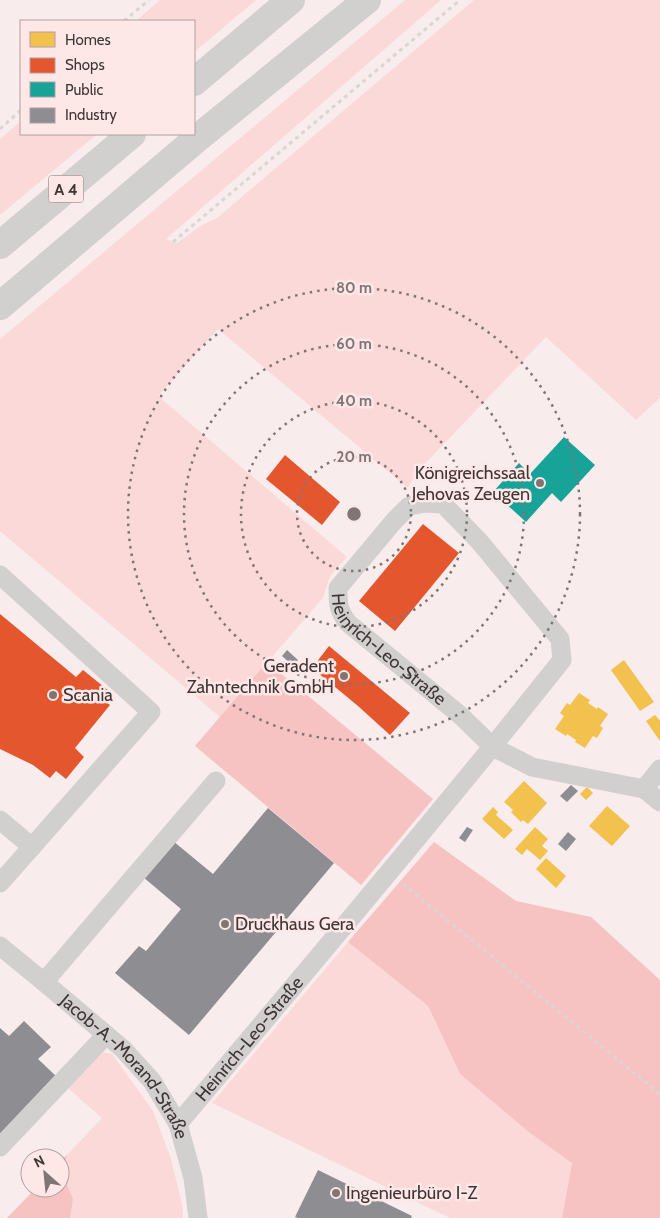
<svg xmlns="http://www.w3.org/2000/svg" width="660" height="1218" font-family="Cabin,sans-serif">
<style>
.green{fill:#fbd9d9}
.forest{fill:#f6c2c2}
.homes{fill:#f2c14e}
.shops{fill:#e4572e}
.public{fill:#17a398}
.industry{fill:#8d8d92}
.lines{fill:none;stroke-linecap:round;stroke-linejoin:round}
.path{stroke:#d9d6d6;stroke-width:3;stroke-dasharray:4 4;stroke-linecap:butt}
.minor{stroke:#d2cfcf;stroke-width:19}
.highway{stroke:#d2cfcf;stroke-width:28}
.ring{fill:none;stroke:#807575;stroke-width:2.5;stroke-dasharray:2.5 5}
.poi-dot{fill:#807575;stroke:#fde7e7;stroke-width:2}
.labels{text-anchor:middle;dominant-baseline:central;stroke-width:5;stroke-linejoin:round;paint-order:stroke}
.shield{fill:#fde7e7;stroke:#786a6a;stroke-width:1}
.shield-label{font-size:16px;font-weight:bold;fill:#3f3535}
.poi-label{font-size:18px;fill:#3f3535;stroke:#fde7e7;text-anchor:start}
.street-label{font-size:18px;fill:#3f3535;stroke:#fde7e7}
.centre{fill:#807575;stroke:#fde7e7;stroke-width:2.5}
.ring-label{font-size:15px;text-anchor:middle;font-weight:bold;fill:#807575;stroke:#fde7e7;stroke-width:5;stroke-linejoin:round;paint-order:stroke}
</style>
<rect width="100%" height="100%" fill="#f8ecec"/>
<g class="green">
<path d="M160,0H256L194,52V21H136Z"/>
<path d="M405,0H441L166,239L177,243L202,225L217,218L474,0H660V398L636,420L546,337L417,472L408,488L218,329L158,396L347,557L330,576L323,598L220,717L1,532L0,533V339Z"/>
<path d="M21,121V134H97L0,215V139Z"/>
<path d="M348,942L428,1006L460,1074L530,1133L572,1163L562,1218H450L212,1103Z"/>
<path d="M101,1052L112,1054L153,1111L171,1159L182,1204L183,1218H70L73,1199L64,1178L62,1167L68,1154L102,1118L68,1088Z"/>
</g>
<g class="forest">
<path d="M267,662L433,799L361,885L195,746Z"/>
<path d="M434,842L516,901L591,917L660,980V1218H562L572,1163L530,1133L460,1074L428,1006L348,942Z"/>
<path d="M68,1154L62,1167L64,1178L73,1199L70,1218H7L36,1188H60V1162Z"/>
</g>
<g class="homes">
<path d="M624,660L654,702L640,711L611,670Z"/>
<path d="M579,693L590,700L588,703L597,709L598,707L608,714L600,726L603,728L597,738L593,736L585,748L575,742L576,740L567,734L566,736L555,729L564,716L560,713L567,703L570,705Z"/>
<path d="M655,715L660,721V741L646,721Z"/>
<path d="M524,781L547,803L528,824L523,820L521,822L511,812L513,810L504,802Z"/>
<path d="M587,787L593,793L586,800L580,794Z"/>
<path d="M607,806L630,826L612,846L589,826Z"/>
<path d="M493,807L498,812L496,815L513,830L504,839L482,819Z"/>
<path d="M535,827L548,839L542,846L548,851L540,860L527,849L522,855L515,849Z"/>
<path d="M546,858L566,876L556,888L536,869Z"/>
</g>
<g class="shops">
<path d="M285,455L340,502L322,525L266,479Z"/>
<path d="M423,524L459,553L395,631L359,601Z"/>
<path d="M0,614L76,677L83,670L109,691L102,699L110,705L75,748L84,757L66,779L56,771L50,778L33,765L0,749Z"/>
<path d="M329,646L410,713L390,735L358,706L312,668Z"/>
</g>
<path class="public" d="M564,437L595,465L561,502L552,493L526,522L493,492L519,463L530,474Z"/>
<g class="industry">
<path d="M287,650L298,660L293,666L282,656Z"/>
<path d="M571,785L578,791L567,802L560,796Z"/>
<path d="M268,808L334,863L189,1035L115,973L139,946L146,951L181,909L143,877L173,841L213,874Z"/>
<path d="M467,827L473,830L465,842L459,838Z"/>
<path d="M568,832L576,839L566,851L558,844Z"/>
<path d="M24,1021L51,1047L38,1059L57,1077L0,1137V1028L9,1036Z"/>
<path d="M318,1170L412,1216L411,1218H298L295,1217Z"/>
</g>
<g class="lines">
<g class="path">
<path d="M124,21L149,0"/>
<path d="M0,129L21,110"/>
<path d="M173,242L460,0"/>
<path d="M403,884L660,1094"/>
</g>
<g class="minor">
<path d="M0,575L151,712L0,883"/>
<path d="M644,789L660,769"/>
<path d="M0,820L32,847"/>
<path id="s1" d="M0,946L44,982L123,1049L152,1081L178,1124L193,1178L198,1218"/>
<path d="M44,982L216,781"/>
<path id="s2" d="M178,1124C307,970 437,817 562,660L560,639L479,541L443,504L426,503L409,506L394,521L338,588C338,604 338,610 348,623L460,715L493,747L532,767L644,789L660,802"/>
<path d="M0,1147L106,1035"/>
</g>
<g class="highway">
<path d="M194,82L291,0"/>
<path d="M0,245L132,134"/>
<path d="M0,306L194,141L367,0"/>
</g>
</g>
<g class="ring">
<circle cx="354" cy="514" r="57"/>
<circle cx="354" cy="514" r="113"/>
<circle cx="354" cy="514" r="170"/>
<circle cx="354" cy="514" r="226"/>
</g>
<g class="poi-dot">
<circle cx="540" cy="483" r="5"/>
<circle cx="344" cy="676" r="5"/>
<circle cx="53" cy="695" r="5"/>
<circle cx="225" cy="924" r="5"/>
<circle cx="336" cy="1193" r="5"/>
</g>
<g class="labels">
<rect class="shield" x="48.5" y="175.5" width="35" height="27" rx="4"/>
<g class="shield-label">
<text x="66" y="189">A 4</text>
</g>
<g class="poi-label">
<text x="530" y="473" text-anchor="end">Königreichssaal<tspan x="530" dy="21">Jehovas Zeugen</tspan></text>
<text x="334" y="666" text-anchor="end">Geradent<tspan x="334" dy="21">Zahntechnik GmbH</tspan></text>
<text x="63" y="695">Scania</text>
<text x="235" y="924">Druckhaus Gera</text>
<text x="346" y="1193">Ingenieurbüro I-Z</text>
</g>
<g class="street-label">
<text stroke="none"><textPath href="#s2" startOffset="1028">Heinrich-Leo-Straße</textPath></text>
<text stroke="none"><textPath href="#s2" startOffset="111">Heinrich-Leo-Straße</textPath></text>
<text stroke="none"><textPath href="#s1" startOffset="175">Jacob-A.-Morand-Straße</textPath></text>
</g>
</g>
<circle cx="354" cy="514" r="8" class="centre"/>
<g class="ring-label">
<text x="354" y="293">80 m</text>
<text x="354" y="349">60 m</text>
<text x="354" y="406">40 m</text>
<text x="354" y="462">20 m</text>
</g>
<rect x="20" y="20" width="175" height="115" fill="#fde7e7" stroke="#b1a0a0"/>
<rect x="30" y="32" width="25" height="15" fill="#f2c14e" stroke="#b1a0a0"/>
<text x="65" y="45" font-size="15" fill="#3f3535">Homes</text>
<rect x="30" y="58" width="25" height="15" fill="#e4572e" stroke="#b1a0a0"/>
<text x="65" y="70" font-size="15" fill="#3f3535">Shops</text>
<rect x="30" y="82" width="25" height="15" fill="#17a398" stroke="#b1a0a0"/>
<text x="65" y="95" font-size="15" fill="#3f3535">Public</text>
<rect x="30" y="108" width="25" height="15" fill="#8d8d92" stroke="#b1a0a0"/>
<text x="65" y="120" font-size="15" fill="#3f3535">Industry</text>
<g transform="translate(45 1173) rotate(333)"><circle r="24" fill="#fde7e7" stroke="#b1a0a0"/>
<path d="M0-4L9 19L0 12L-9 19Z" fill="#807575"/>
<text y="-8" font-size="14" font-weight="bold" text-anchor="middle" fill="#3f3535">N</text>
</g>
</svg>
